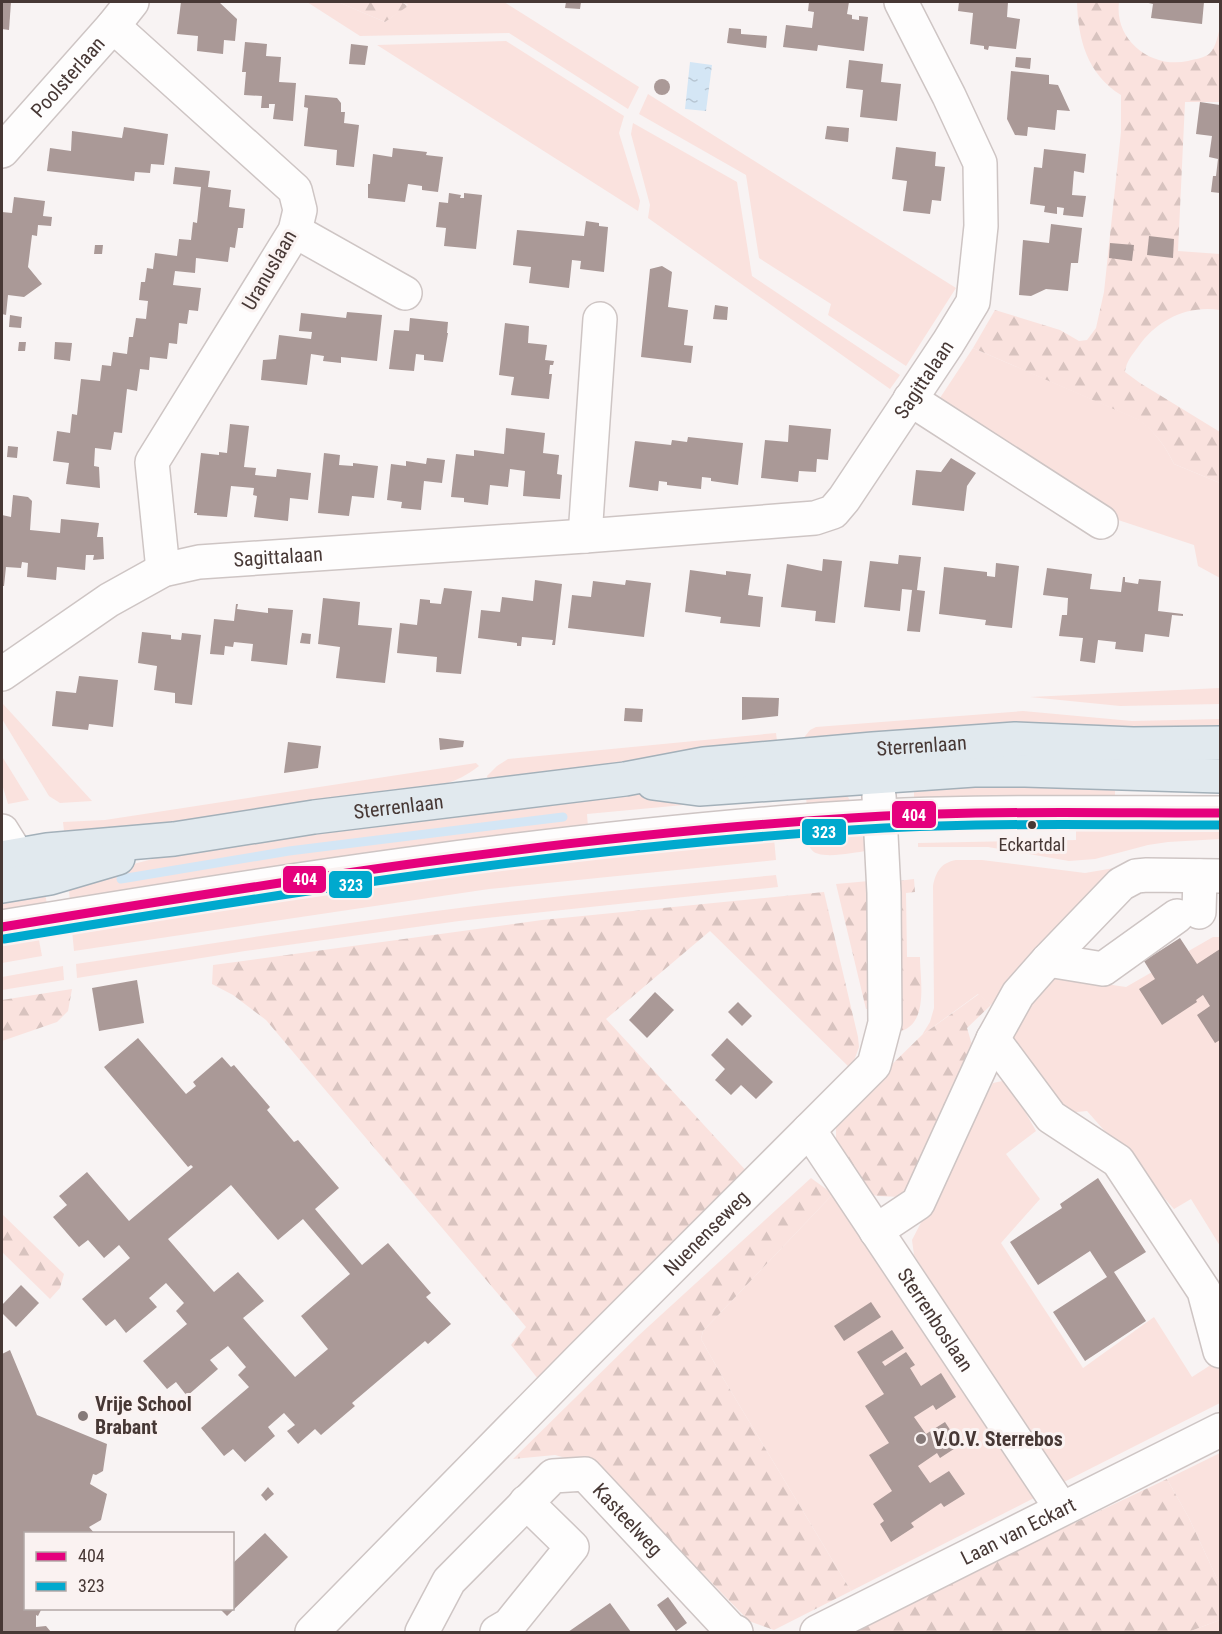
<svg xmlns="http://www.w3.org/2000/svg" width="1222" height="1634" font-family="'Roboto Condensed',sans-serif">
<style>
.grass{fill:#fae2de}
.forest{fill:url(#forest-firs)}
.water{fill:url(#water-ripples)}
.lines{fill:none;stroke-linecap:round;stroke-linejoin:round}
.stream{stroke:#d4e6f5;stroke-width:9}
.building{fill:#aa9997;fill-rule:evenodd}
.minor-casing{stroke:#cec5c4;stroke-width:36}
.major-casing{stroke:#a3b0b9;stroke-width:36}
.minor{stroke:#fefdfd;stroke-width:33}
.major{stroke:#e1e9ee;stroke-width:33}
.bus-1-casing{stroke:#faf2f1;stroke-width:14}
.bus-2-casing{stroke:#faf2f1;stroke-width:14}
.bus-1{stroke:#e5007d;stroke-width:9}
.bus-2{stroke:#00a9ce;stroke-width:9}
.bus-dot{fill:#473835;stroke:#faf2f1;stroke-width:2}
.poi-dot{fill:#857978;stroke:#faf2f1;stroke-width:2}
.labels{text-anchor:middle;dominant-baseline:central;stroke-width:6;stroke-linejoin:round;paint-order:stroke}
.bus-label{font-size:18px;fill:#473835;stroke:#faf2f1}
.street-label{font-size:20px;fill:#473835;stroke:#faf2f1}
.poi-label{font-size:20px;font-weight:bold;fill:#473835;stroke:#faf2f1;text-anchor:start}
.line-badge{stroke:#faf2f1;stroke-width:2}
.badge-label{font-size:16px;text-anchor:middle;font-weight:bold;fill:#fff}
</style>
<defs>
<pattern id="forest-firs" width="22" height="20" patternUnits="userSpaceOnUse" patternTransform="scale(1.5)"><rect width="22" height="20" fill="#fae2de"/><path d="M5 1l3.5 6h-7zM16 11l3.5 6h-7z" fill="#d8c3bf"/></pattern>
<pattern id="water-ripples" width="26" height="14" patternUnits="userSpaceOnUse" patternTransform="scale(1.5)"><rect width="26" height="14" fill="#d4e6f5"/><path d="M2 4q2-2 4 0t4 0M15 11q2-2 4 0t4 0" fill="none" stroke="#b7c6d3"/></pattern>
</defs>
<rect width="100%" height="100%" fill="#f8f3f3"/>
<g class="grass">
<path d="M307,2H338L385,22L408,5L401,2H504L639,87L628,109L509,33L360,36Z"/>
<path d="M506,41L624,116L619,133L640,201L638,211L377,45Z"/>
<path d="M648,94L956,288L906,366L828,315L831,304L759,258L746,175L639,114Z"/>
<path d="M633,123L737,182L752,276L900,375L890,389L648,218L650,205L631,134Z"/>
<path d="M973,348L1140,420C1156,433 1165,446 1174,464L1220,483V578L1198,566L1194,545L1106,516L936,404Z"/>
<path d="M1220,688V704L1120,706L1030,697Z"/>
<path d="M3,704L92,801L60,803L49,796L2,719V705Z"/>
<path d="M1023,711L1132,721L1220,719V735L802,740L810,730L816,727Z"/>
<path d="M776,733L778,749L488,779L487,776L497,766L508,759Z"/>
<path d="M3,758L29,800L8,804L2,784Z"/>
<path d="M476,763L479,766C467,775 457,781 443,784L65,840L63,822L105,820Z"/>
<path d="M930,784H1115V799L914,801V792Z"/>
<path d="M841,785L852,804L807,807L805,789Z"/>
<path d="M630,794L781,796L587,814L588,827L70,901L68,881L172,854L229,843Z"/>
<path d="M1220,828V839L1168,842L1148,845L1095,859L1069,861L988,847H918V843L1076,840V829Z"/>
<path d="M866,832L867,851C855,852 818,861 811,849C808,845 809,840 809,835Z"/>
<path d="M774,838L776,860L489,889L74,951L72,930L453,872Z"/>
<path d="M956,860H982L1085,873L1120,867L1122,872L991,1005L978,994L922,1035L930,1022L934,1008L933,886C936,871 941,863 956,860Z"/>
<path d="M776,875L778,887L459,921L245,951L77,978L76,964C196,946 316,927 436,911C549,896 663,886 776,875Z"/>
<path d="M44,886L47,905L2,912V893Z"/>
<path d="M38,935L42,956L2,963V941Z"/>
<path d="M1213,937H1220V1246L1191,1199L1174,1209L1087,1111L1067,1113L1007,1033L1051,976L1126,987Z"/>
<path d="M63,966L64,980L2,990V977Z"/>
<path d="M1007,1080L1036,1131L1006,1154L1040,1199L1001,1243L1083,1368L1154,1317L1192,1377L1220,1359V1403L1062,1483L914,1255L912,1240L993,1083Z"/>
<path d="M833,1194L1036,1497L851,1591L723,1378L701,1339L703,1331Z"/>
<path d="M1220,1453V1585L1189,1518L1167,1479Z"/>
<path d="M1220,1620V1632H1188Z"/>
</g>
<g class="forest">
<path d="M338,2H401L408,6L385,22Z"/>
<path d="M1077,2H1119C1114,40 1151,69 1188,61C1195,59 1205,58 1210,53C1216,47 1218,35 1220,27V102H1185L1178,251L1220,254V310C1187,305 1157,320 1138,347C1132,355 1126,362 1125,372L1140,383L1220,432V483L1174,464C1165,446 1156,433 1139,420L973,348L995,310L1060,330L1079,341L1087,340L1096,328L1104,292L1121,132V95C1087,74 1078,39 1077,2Z"/>
<path d="M914,879L915,892L906,893L907,957H920C920,979 929,1023 901,1031L898,881Z"/>
<path d="M869,881L872,1008L866,1009L836,884Z"/>
<path d="M824,892L858,1037L859,1047L851,1069L710,931L606,1019L751,1176L538,1379L511,1345L526,1327L266,1020L233,995L212,984L213,965L243,961L542,920Z"/>
<path d="M72,989L68,1011L57,1022L2,1041V1000Z"/>
<path d="M979,994L991,1005L967,1028L978,1065L920,1183L901,1197L878,1196L868,1194L836,1143V1128L841,1114L922,1035Z"/>
<path d="M811,1178L833,1194L703,1331L701,1339L723,1378L851,1591L774,1630L749,1621L600,1468L555,1455L513,1459L638,1336Z"/>
<path d="M2,1214L64,1274L60,1288L50,1299L2,1252Z"/>
<path d="M1167,1479L1189,1518L1220,1585V1620L1188,1632H854L992,1562Z"/>
</g>
<path class="water" d="M690,62L712,65L706,111L685,109Z"/>
<g class="lines">
<path class="stream" d="M121,879L289,851L563,817"/>
</g>
<g class="building">
<path d="M2,2H11L9,30L2,29Z"/>
<path d="M181,2H219L237,19L235,41L224,40L223,54L197,51L198,36L177,34Z"/>
<path d="M566,2H581L580,9L565,8Z"/>
<path d="M809,2H849L847,14L852,15V19L859,20V16L868,17L864,51L818,45L817,51L783,47L786,25L812,28L814,12L808,11Z"/>
<path d="M959,2H1008L1007,17L1020,19L1016,49L989,46L988,50L984,49V46L970,44L973,13L958,11Z"/>
<path d="M1144,2H1204L1202,24L1151,18L1153,4Z"/>
<path d="M729,28L741,29V34L767,36L766,48L727,43Z"/>
<path d="M245,42L267,44L266,56L281,57L279,82L296,83L293,121L273,119L275,104H269V108H261L262,96L244,95L246,72H242Z"/>
<path d="M351,44L368,46L365,65L349,64Z"/>
<path d="M1016,57L1031,58L1030,69L1015,67Z"/>
<path d="M849,60L883,64L881,82L901,84L897,121L860,117L863,90L846,88Z"/>
<path d="M1011,71L1049,75V84L1058,85L1070,111L1057,110L1055,130L1028,127L1027,136L1015,135L1007,119Z"/>
<circle cx="662" cy="87" r="8"/>
<path d="M305,95L337,98L341,103V112H345L344,123L359,125L354,167L336,165L337,150L304,146L308,108L304,107Z"/>
<path d="M1200,102L1220,105V193L1211,192L1213,176H1216L1218,159L1209,157L1212,136L1196,134Z"/>
<path d="M827,126L849,128L848,142L825,139Z"/>
<path d="M124,127L168,134L164,165L151,164L150,173L135,172L134,181L47,171L50,148L71,151L72,131L122,138Z"/>
<path d="M896,147L936,152L935,166L945,167L941,201L932,200L930,214L903,211L907,181L892,179Z"/>
<path d="M393,148L427,152L426,155L443,157L438,192L422,190V186L408,184L405,202L368,198V184H370L373,154L392,157Z"/>
<path d="M1044,149L1086,154L1084,173L1074,171L1072,195L1086,196L1083,217L1063,215L1064,208L1057,207V214L1044,212L1045,206L1030,204L1034,167L1042,168Z"/>
<path d="M175,167L210,171L208,187L231,190L229,207L245,209L243,228H238L235,248L230,247L228,262L196,258L195,273L175,271L173,285L201,288L198,311L189,310L187,324L179,323L177,344L169,343L167,359L150,357L149,370L140,369L137,391L127,389L122,433L114,432L111,450L95,448L94,466L99,467L100,488L66,484L69,463L53,461L57,431L70,433L72,414L77,415L81,379L100,381L102,365L111,366L113,352L127,354L129,337H133L136,318L146,319L148,301L139,300L141,282H145L147,268L153,269L155,253L177,256L179,239L191,240L193,222L197,223L201,187L173,184Z"/>
<path d="M449,193L461,195L460,198H464V193L482,195L476,249L444,246L446,228L436,227L439,202L448,203Z"/>
<path d="M14,197L45,201L43,216L52,217L51,226L38,225L37,236L32,235L28,267L42,284L24,297L8,295L6,315L2,314V212L12,213Z"/>
<path d="M586,221L599,223V226L608,227L604,272L580,269L581,261L572,260L569,288L529,283L531,267L513,265L517,230L584,236Z"/>
<path d="M1051,224L1082,228L1078,263H1071L1068,291L1046,289L1031,296L1019,295L1023,240L1049,243Z"/>
<path d="M1149,236L1174,239L1173,258L1147,255Z"/>
<path d="M1110,243L1134,245L1132,261L1109,258Z"/>
<path d="M95,245H103L102,254H94Z"/>
<path d="M662,266L672,272L668,307L688,310L684,345L693,346L691,363L641,357L650,269Z"/>
<path d="M715,305L728,307L727,320L713,319Z"/>
<path d="M347,312L382,315L377,361L341,357V363L323,361L324,356L311,354L307,385L261,380L263,360L276,359L279,335L311,339L312,332L299,331L301,313L346,318Z"/>
<path d="M10,315L22,317L21,328L9,327Z"/>
<path d="M410,318L448,322L447,333H448L443,362L424,360V355L416,354L414,371L389,369L394,330L409,331Z"/>
<path d="M505,323L529,326L528,343L547,345L545,360L554,361L553,365H550L549,374H552L549,399L511,395L514,377L499,375Z"/>
<path d="M19,342H26L25,351H18Z"/>
<path d="M55,342L72,343L70,361L54,359Z"/>
<path d="M230,424L249,426L244,467L256,468L255,475L276,477L277,469L311,473L308,500L290,498L288,521L254,517L257,496L253,495L254,488L231,486L227,517L197,515V513H194L201,453L219,455V452L227,453Z"/>
<path d="M789,425L831,429L828,460L817,459L816,472L799,471L798,482L761,478L765,440L788,442Z"/>
<path d="M506,428L545,433L543,453L559,455L557,474L562,475L560,499L523,496L525,471L510,469L508,487L490,485L488,505L464,502V498L451,497L456,454L474,456V450L504,454Z"/>
<path d="M688,437L743,443L738,485L711,481V478L702,477L701,489L667,485V482L659,481L658,491L629,487L635,441L671,445L672,440L687,442Z"/>
<path d="M8,446L18,447L17,458L7,457Z"/>
<path d="M324,453L340,455L339,465L353,466V463L378,466L374,498L352,496L349,516L318,513Z"/>
<path d="M427,458L445,460L442,483L424,481L421,510L401,508L402,502L387,500L391,464L406,466V461L426,464Z"/>
<path d="M951,458L976,473L967,486L964,511L912,505L916,470L941,472Z"/>
<path d="M13,495L28,497L32,501L30,530L60,533L61,519L99,523L97,537H103L104,559L93,560L94,555H86L85,570L57,567L56,580L27,577L28,563L22,562L21,568L6,567L4,586H2V515L11,517Z"/>
<path d="M899,555L921,557L917,590L925,591L920,632L907,631L912,590L902,589L900,611L864,607L870,561L898,564Z"/>
<path d="M823,559L842,561L835,623L815,621L816,611L781,607L787,564L822,571Z"/>
<path d="M996,563L1019,566L1012,628L985,625L986,620L939,614L944,567L987,572V576L995,577Z"/>
<path d="M1047,568L1092,574L1090,589L1121,592L1123,577H1125V582L1138,584L1139,579L1161,581L1158,611L1183,614V616L1172,615L1169,637L1145,634L1143,652L1115,649L1116,642L1098,640L1095,663L1080,661L1083,638L1059,636L1062,615H1067L1068,598L1043,595Z"/>
<path d="M690,570L726,575V571L751,574L748,595L763,597L760,627L720,623L721,617L685,612Z"/>
<path d="M535,580L562,584L555,645H552L553,640L522,637L521,646H517V643L478,638L481,610L500,612L502,597L533,601Z"/>
<path d="M626,580L651,583L644,637L568,628L572,595L591,597L593,581L625,585Z"/>
<path d="M444,588L472,591L461,674L436,672L437,657L397,653L400,623L417,625L420,599L430,600V603L441,604Z"/>
<path d="M323,598L360,602L358,625L392,628L385,683L336,678L340,647L318,644Z"/>
<path d="M236,604H238L237,609L268,613V608L293,610L287,665L251,661L253,644L234,642L233,647L225,646L224,655L210,654L214,619L234,621Z"/>
<path d="M142,632L171,635V639L181,640L182,633L201,635L192,705L175,703V693L154,690L157,666L138,663Z"/>
<path d="M302,633L311,634L310,644L300,643Z"/>
<path d="M79,676L118,680L113,727L89,724L88,730L52,726L56,691L76,693Z"/>
<path d="M742,697L779,698L778,716L742,720Z"/>
<path d="M625,708L643,709L642,722L624,721Z"/>
<path d="M439,738L464,741L463,747L440,750Z"/>
<path d="M288,742L321,746L318,768L284,773Z"/>
<path d="M1180,938L1197,964L1220,949V1040L1215,1043L1197,1015L1210,1006L1203,995L1196,1000L1197,1002L1162,1025L1139,989L1155,979L1144,961Z"/>
<path d="M137,980L144,1023L99,1031L92,988Z"/>
<path d="M655,992L674,1010L647,1038L629,1020Z"/>
<path d="M738,1002L752,1016L742,1026L728,1012Z"/>
<path d="M138,1038L186,1094L196,1086L193,1082L222,1057L231,1067L234,1065L270,1107L267,1110L294,1142L298,1140L339,1188L315,1209L362,1265L388,1243L431,1293L426,1297L451,1324L428,1344L425,1341L352,1403L355,1406L321,1435L315,1429L298,1444L287,1431L295,1425L284,1413L268,1427L275,1436L245,1462L233,1449L224,1456L201,1428L249,1387L238,1375L246,1367L228,1346L210,1360L218,1369L187,1396L176,1382L167,1389L143,1361L187,1324L176,1311L184,1303L166,1283L149,1298L157,1307L126,1333L115,1319L106,1326L82,1299L130,1258L119,1245L104,1258L88,1240L79,1247L53,1217L67,1205L59,1196L87,1172L129,1221L193,1167L191,1165L188,1167L104,1067ZM231,1185L278,1240L303,1219L350,1274L301,1316L328,1349L295,1377L243,1318L264,1301L238,1272L214,1292L168,1239Z"/>
<path d="M727,1038L773,1082L756,1099L741,1085L731,1095L715,1080L725,1069L711,1055Z"/>
<path d="M1098,1178L1146,1252L1114,1272L1146,1321L1085,1361L1053,1312L1107,1277L1090,1251L1038,1285L1010,1242L1062,1208L1060,1204Z"/>
<path d="M21,1285L39,1303L16,1327L2,1313V1305Z"/>
<path d="M871,1302L881,1317L844,1341L834,1326Z"/>
<path d="M892,1330L904,1348L882,1362L885,1366L906,1352L915,1365L910,1368L921,1386L941,1373L956,1397L936,1410L933,1405L914,1417L926,1434L945,1422L960,1445L940,1458L937,1453L918,1466L930,1483L949,1471L965,1494L944,1507L941,1503L911,1523L914,1527L891,1542L880,1524L884,1521L873,1504L892,1491L869,1455L889,1443L865,1406L884,1394L857,1352Z"/>
<path d="M10,1350L37,1415L107,1444L103,1471L96,1475L93,1474L90,1484L107,1494L101,1520L89,1527L95,1534H26V1608H42L38,1616L36,1615V1627L46,1626L51,1632H2V1354Z"/>
<path d="M103,1401H109L110,1406L104,1410L100,1406Z"/>
<path d="M268,1487L274,1494L266,1501L261,1495Z"/>
<path d="M265,1533L288,1557L227,1616L219,1608H232V1564Z"/>
<path d="M668,1597L687,1623L676,1631L657,1605Z"/>
<path d="M610,1603L631,1632H568Z"/>
</g>
<g class="lines">
<defs>
<g id="minor">
<path d="M113,26L295,190L300,210L295,231L152,462L163,570"/>
<path id="s1" d="M2,151L113,26L132,2"/>
<path d="M295,231L405,293"/>
<path d="M910,399L1101,522"/>
<path d="M585,536L600,319"/>
<path id="s2" d="M2,674L109,600L163,570L199,562L585,536L815,518L833,512L844,499L948,343L973,302L981,226L980,163L949,96L901,2"/>
<path d="M2,831L17,855"/>
<path d="M1199,912L1200,876"/>
<path d="M2,927C267,883 533,842 802,821C941,810 1081,813 1220,813"/>
<path d="M1048,960L1103,969L1177,916"/>
<path d="M993,1039L1051,1117L1118,1161L1204,1291L1220,1351"/>
<path id="s3" d="M809,1130L1061,1508"/>
<path d="M876,1231L918,1203L993,1039L1018,994L1048,960L1121,884L1136,876L1147,875L1220,876"/>
<path id="s4" d="M312,1632L580,1359L874,1065L885,1023L884,893L879,796"/>
<path id="s5" d="M422,1632L449,1581L553,1476L585,1474L731,1630L736,1632"/>
<path d="M497,1632L509,1625L572,1547L526,1502"/>
<path id="s6" d="M817,1632L1220,1430"/>
</g>
<g id="major">
<path d="M653,783L699,789L974,770H1025L1220,776"/>
<path id="s7" d="M2,858L47,850L174,839L314,817L625,779L704,764L873,749L1015,739L1133,744L1220,743"/>
<path d="M2,886L50,878L118,858"/>
</g>
</defs>
<use href="#minor" class="minor-casing"/>
<use href="#major" class="major-casing"/>
<use href="#minor" class="minor"/>
<use href="#major" class="major"/>
<defs>
<path id="bus-1" d="M2,927C283,881 566,836 851,818C973,810 1097,813 1220,813"/>
<path id="bus-2" d="M4,939C285,893 567,848 851,830C974,822 1097,825 1220,825"/>
</defs>
<use href="#bus-1" class="bus-1-casing"/>
<use href="#bus-2" class="bus-2-casing"/>
<use href="#bus-1" class="bus-1"/>
<use href="#bus-2" class="bus-2"/>
</g>
<circle class="bus-dot" cx="1032" cy="825" r="5"/>
<g class="poi-dot">
<circle cx="83" cy="1416" r="6"/>
<circle cx="921" cy="1439" r="6"/>
</g>
<g class="labels">
<g class="bus-label">
<text x="1032" y="844">Eckartdal</text>
</g>
<g class="street-label">
<text stroke="none"><textPath href="#s1" startOffset="99">Poolsterlaan</textPath></text>
<text transform="translate(269 270) rotate(-60)">Uranuslaan</text>
<text stroke="none"><textPath href="#s2" startOffset="1026">Sagittalaan</textPath></text>
<text stroke="none"><textPath href="#s2" startOffset="308">Sagittalaan</textPath></text>
<text stroke="none"><textPath href="#s7" startOffset="927">Sterrenlaan</textPath></text>
<text stroke="none"><textPath href="#s7" startOffset="400">Sterrenlaan</textPath></text>
<text stroke="none"><textPath href="#s4" startOffset="561">Nuenenseweg</textPath></text>
<text stroke="none"><textPath href="#s3" startOffset="228">Sterrenboslaan</textPath></text>
<text stroke="none"><textPath href="#s5" startOffset="300">Kasteelweg</textPath></text>
<text stroke="none"><textPath href="#s6" startOffset="225">Laan van Eckart</textPath></text>
</g>
<g class="poi-label">
<text x="95" y="1404">Vrije School<tspan x="95" dy="23">Brabant</tspan></text>
<text x="933" y="1439">V.O.V. Sterrebos</text>
</g>
</g>
<g class="line-badge">
<rect x="891" y="800" width="46" height="29" rx="6" fill="#e5007d"/>
<rect x="801" y="818" width="46" height="28" rx="6" fill="#00a9ce"/>
<rect x="282" y="865" width="45" height="29" rx="6" fill="#e5007d"/>
<rect x="328" y="870" width="45" height="29" rx="6" fill="#00a9ce"/>
</g>
<g class="badge-label">
<text x="914" y="821">404</text>
<text x="824" y="838">323</text>
<text x="305" y="885">404</text>
<text x="351" y="891">323</text>
</g>
<rect width="1222" height="1634" fill="none" stroke="#473835" stroke-width="6"/>
<rect x="24" y="1532" width="210" height="78" fill="#faf2f1" stroke="#b2a8a6" stroke-width="1.5"/>
<rect x="36" y="1552" width="30" height="9" fill="#e5007d" stroke="#b2a8a6" stroke-width="1.5"/>
<text x="78" y="1562" font-size="18" fill="#473835">404</text>
<rect x="36" y="1582" width="30" height="9" fill="#00a9ce" stroke="#b2a8a6" stroke-width="1.5"/>
<text x="78" y="1592" font-size="18" fill="#473835">323</text>
</svg>
